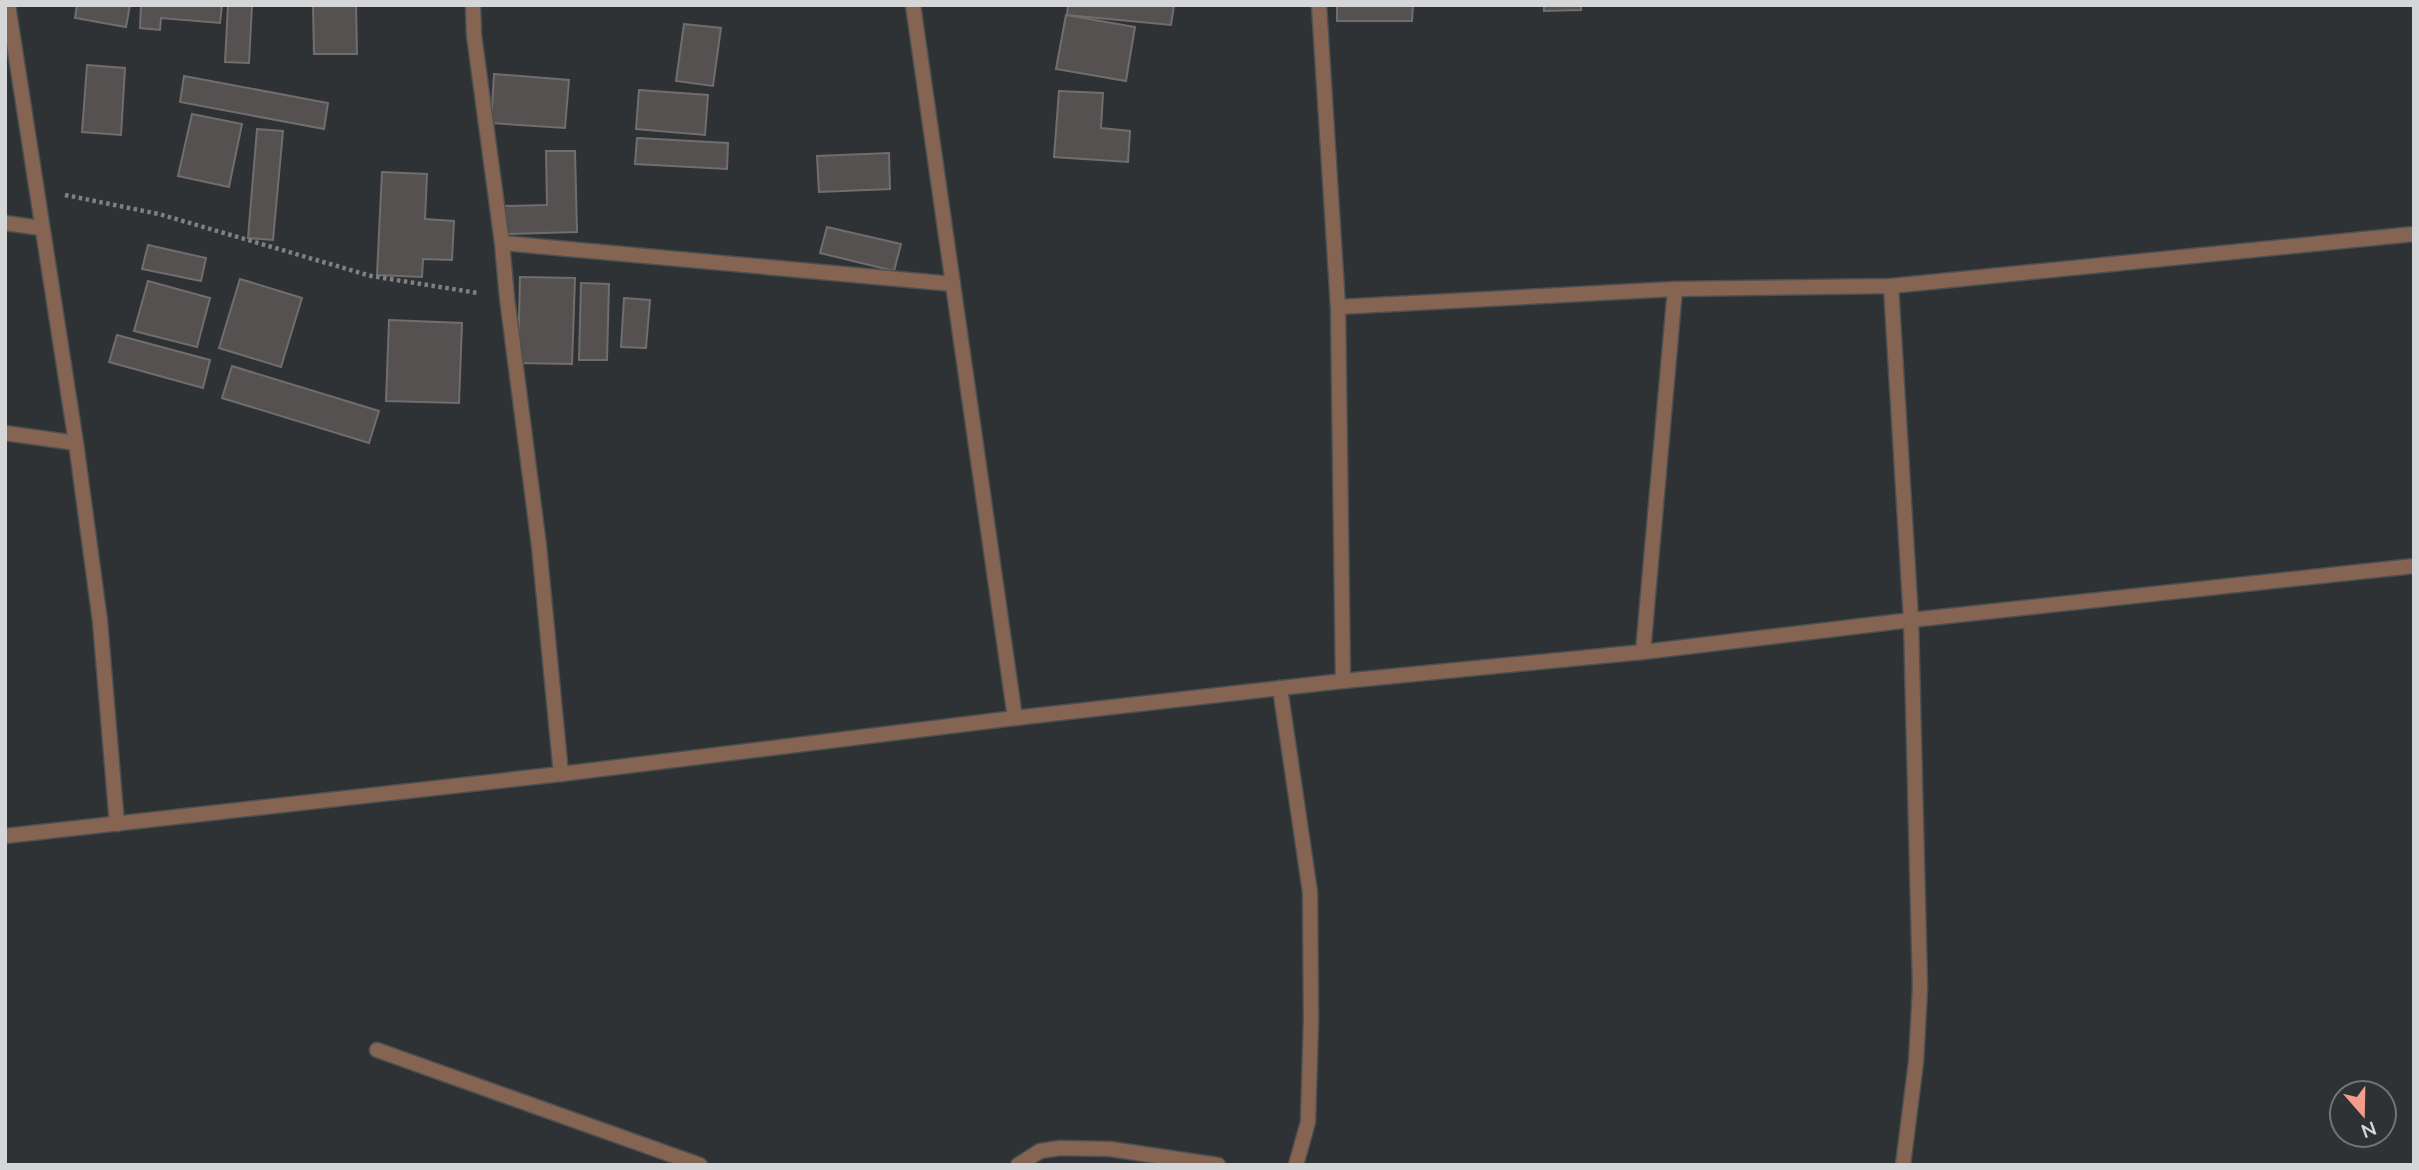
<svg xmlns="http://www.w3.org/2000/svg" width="2419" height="1170" font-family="Mulish,sans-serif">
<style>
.building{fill:#565151;stroke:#726d6d;stroke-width:2}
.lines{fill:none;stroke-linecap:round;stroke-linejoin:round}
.minor-casing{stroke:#4d5052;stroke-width:17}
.path{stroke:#7e8082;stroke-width:4.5;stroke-dasharray:3.5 3.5;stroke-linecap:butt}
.minor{stroke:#856552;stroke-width:14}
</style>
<rect width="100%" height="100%" fill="#2f3235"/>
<g class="building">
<path d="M77,5H130L126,27L75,18Z"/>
<path d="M141,5H222L220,23L161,18L160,30L140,28Z"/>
<path d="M228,5H252L249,63L225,62Z"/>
<path d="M313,5H356L357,54H314Z"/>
<path d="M1068,5H1174L1171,25L1067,15Z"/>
<path d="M1337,5H1413L1412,21H1337Z"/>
<path d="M1544,5H1581V10L1544,11Z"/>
<path d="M1066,15L1135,27L1126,81L1056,69Z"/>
<path d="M684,24L721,28L713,86L676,81Z"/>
<path d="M87,65L125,68L121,135L82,132Z"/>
<path d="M494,74L569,80L565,128L491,123Z"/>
<path d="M184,76L328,103L324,129L180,102Z"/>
<path d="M639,90L708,95L705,135L636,129Z"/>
<path d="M1059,91L1103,93L1101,128L1130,131L1128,162L1054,157Z"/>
<path d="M192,114L242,124L229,187L178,176Z"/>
<path d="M257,129L283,131L273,240L248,238Z"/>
<path d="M637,138L728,143L727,169L635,164Z"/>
<path d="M546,151H575L577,232L504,234L503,206L547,205Z"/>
<path d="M889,153L890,189L819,192L817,156Z"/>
<path d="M382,172L427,174L425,219L454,221L452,260L423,259L422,277L377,275Z"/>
<path d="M827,227L901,244L894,271L820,253Z"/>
<path d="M148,245L206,258L201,281L142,269Z"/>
<path d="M520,277L575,278L572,364L518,363Z"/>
<path d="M240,279L302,298L281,367L219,348Z"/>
<path d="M148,281L210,298L197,347L134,331Z"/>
<path d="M581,283L609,284L607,360H579Z"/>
<path d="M624,298L650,300L646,348L621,347Z"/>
<path d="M389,320L462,323L459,403L386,401Z"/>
<path d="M117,335L210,360L203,388L109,362Z"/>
<path d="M232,366L379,411L369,443L222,398Z"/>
</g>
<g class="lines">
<defs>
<g id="minor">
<path d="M8,5L76,443L100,621L117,824"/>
<path d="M473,5L474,35L502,243L507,298L539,546L561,774"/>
<path d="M913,5L1015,718"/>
<path d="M1319,5L1338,307L1343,681"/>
<path d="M5,223L41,228"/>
<path d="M502,243L953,284"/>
<path d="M1891,286L1911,620L1920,988L1916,1062L1903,1165"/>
<path d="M1338,307L1675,289L1891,286L2414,234"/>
<path d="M5,433L76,443"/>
<path d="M1643,652L1675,289"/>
<path d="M1280,688L1310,892L1311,1020L1308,1122L1296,1165"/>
<path d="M5,836L561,774L1015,718L1343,681L1643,652L1911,620L2414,566"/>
<path d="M377,1050L700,1165"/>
<path d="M1018,1165L1040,1151L1060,1148L1110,1149L1218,1165"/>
</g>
</defs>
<use href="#minor" class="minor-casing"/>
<path class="path" d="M65,195L159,214L371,276L478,293"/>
<use href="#minor" class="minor"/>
</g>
<rect width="2419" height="1170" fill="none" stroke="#d4d6d7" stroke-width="14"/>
<g transform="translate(2363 1114) rotate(160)"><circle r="33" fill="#2f3235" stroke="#717476" stroke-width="2"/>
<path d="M0-5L12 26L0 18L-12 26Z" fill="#f49d8d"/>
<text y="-10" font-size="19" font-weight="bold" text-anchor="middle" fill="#d4d6d7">N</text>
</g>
</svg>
